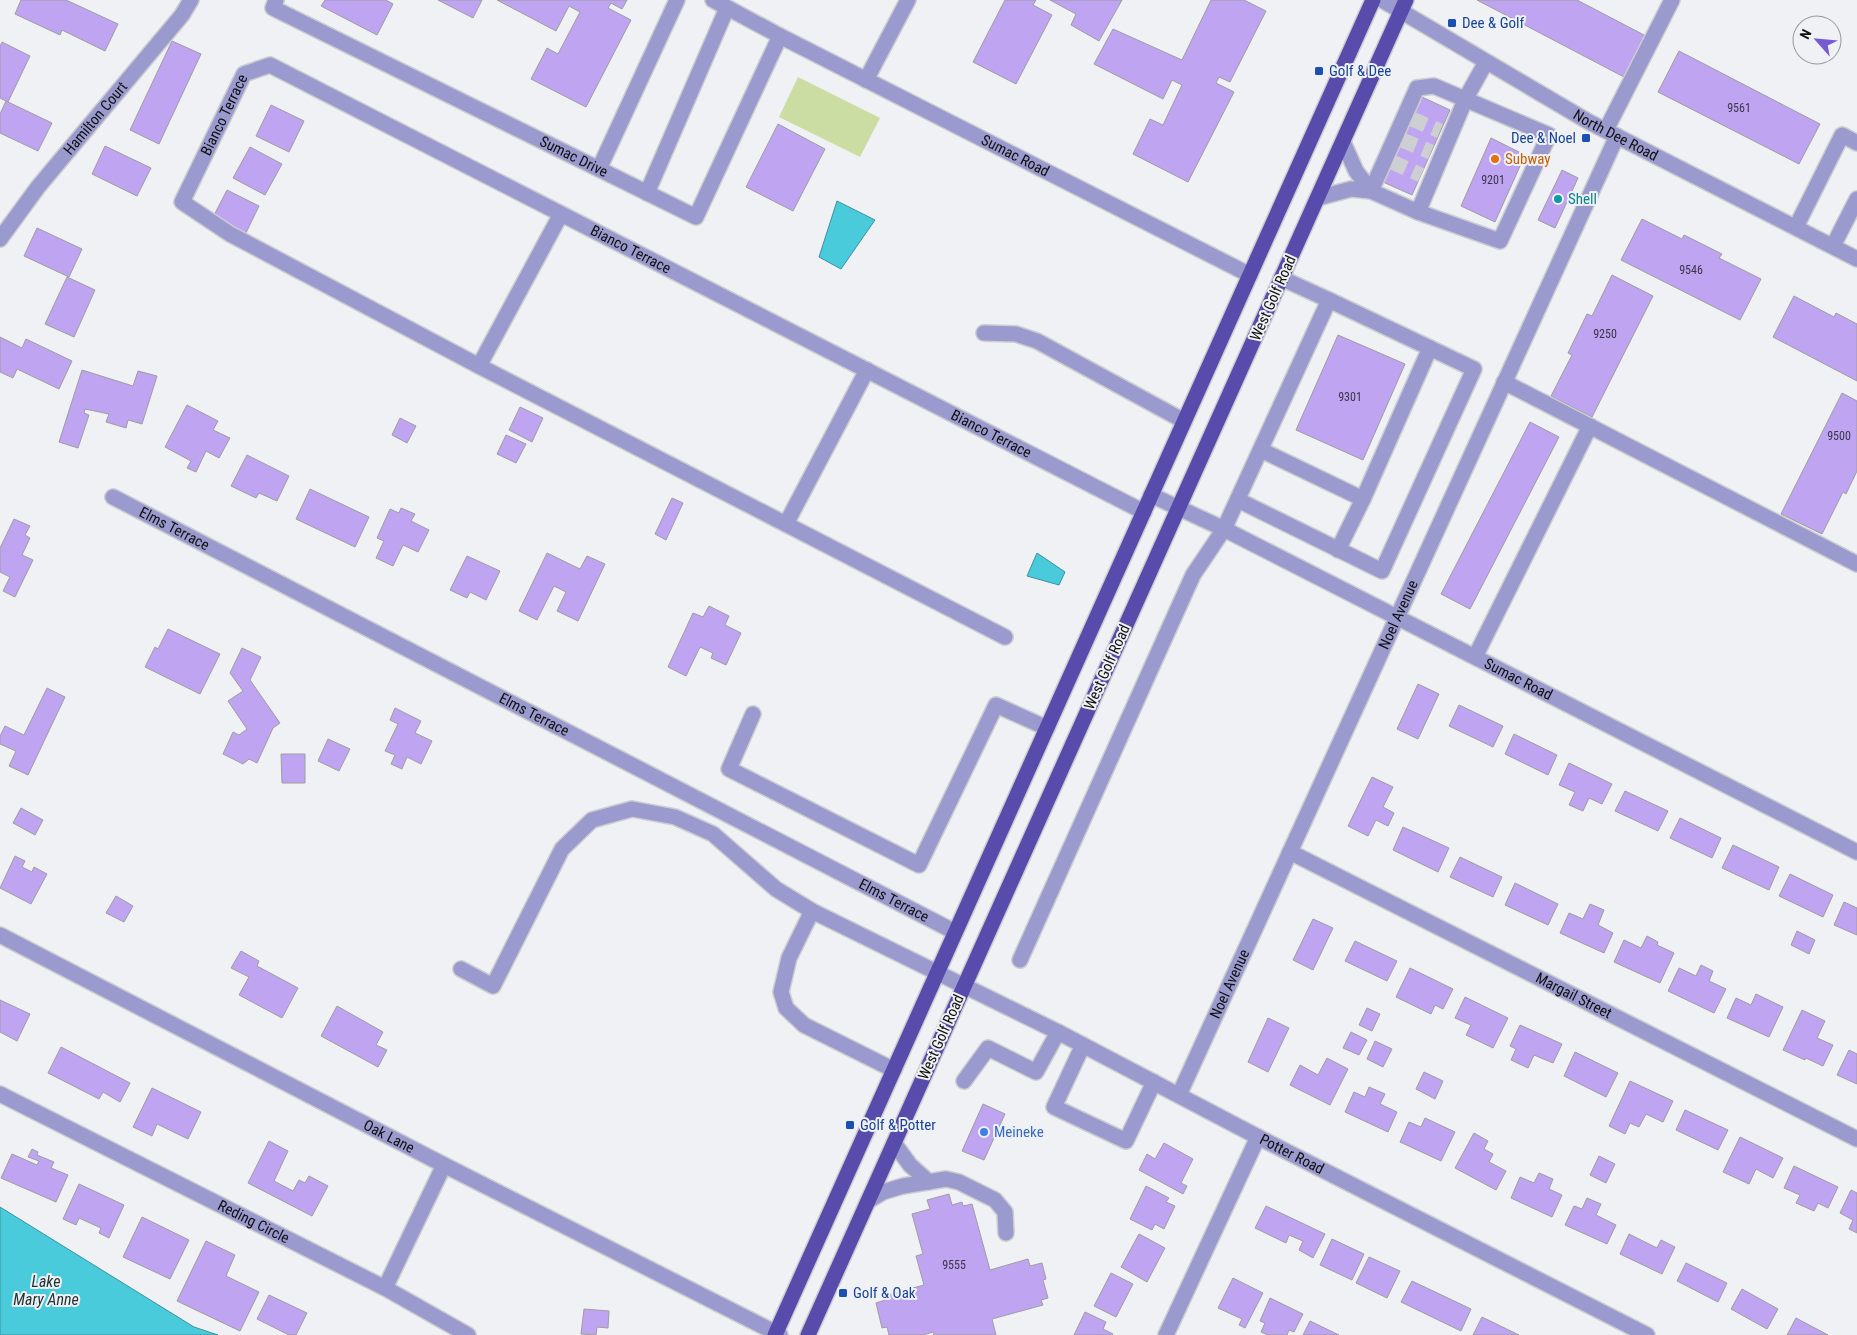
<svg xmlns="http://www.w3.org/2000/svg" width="1857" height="1335" font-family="'Roboto Condensed',sans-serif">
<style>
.garden{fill:#ccdda4}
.water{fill:#4acbdb;stroke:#39939e}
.building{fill:#bea4f1;stroke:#9e9da0}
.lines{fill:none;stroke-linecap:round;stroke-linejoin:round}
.minor-tunnel{stroke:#cecfd2;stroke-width:15;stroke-dasharray:15 8;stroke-linecap:butt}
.minor-casing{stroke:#cccdd0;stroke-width:18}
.major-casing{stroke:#cccdd0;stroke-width:18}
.minor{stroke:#9a9acf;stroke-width:15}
.major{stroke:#574cab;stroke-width:15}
.transit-dot{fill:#1a4fb4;stroke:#f0f1f4;stroke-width:2}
.food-dot{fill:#e8710a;stroke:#f0f1f4;stroke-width:2}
.culture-dot{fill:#0f9aa8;stroke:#f0f1f4;stroke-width:2}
.shop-dot{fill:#3f7fe0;stroke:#f0f1f4;stroke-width:2}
.labels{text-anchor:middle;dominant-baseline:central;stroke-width:4;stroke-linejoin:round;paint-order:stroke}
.number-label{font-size:12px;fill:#3c3549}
.transit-label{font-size:15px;fill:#164399;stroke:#f0f1f4;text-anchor:start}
.street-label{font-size:15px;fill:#101011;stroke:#f0f1f4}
.food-label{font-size:15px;fill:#c56008;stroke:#f0f1f4;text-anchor:start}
.culture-label{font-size:15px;fill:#0d838f;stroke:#f0f1f4;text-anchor:start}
.shop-label{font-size:15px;fill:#366cbe;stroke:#f0f1f4;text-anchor:start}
.water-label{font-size:16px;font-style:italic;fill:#1b3134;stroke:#f0f1f4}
</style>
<rect width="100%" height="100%" fill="#f0f1f4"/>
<path class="garden" d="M798,77L880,118L860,157L779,117Z"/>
<g class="water">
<path d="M837,201L875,220L841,269L819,257Z"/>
<path d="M1037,553L1065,572L1059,585L1027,576Z"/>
<path d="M0,1207L194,1327L218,1335H0Z"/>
</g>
<g class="building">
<path d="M21,0H66L118,24L105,51L62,30L60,35L15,14Z"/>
<path d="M325,0H386L393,4L377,35L321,6Z"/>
<path d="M438,0H482L473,18Z"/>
<path d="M497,0H627L622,9L611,3L608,8L631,20L586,107L531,79L547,48L558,54L580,12L569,6L556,31Z"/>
<path d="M1005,0H1036L1033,5L1052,15L1016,84L973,62Z"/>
<path d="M1050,0H1122L1099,41L1071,25L1076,14Z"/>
<path d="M1211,0H1244L1266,11L1230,82L1219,77L1216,83L1234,92L1188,182L1133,154L1150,119L1163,125L1182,85L1172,80L1163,99L1094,64L1113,29L1182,60Z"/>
<path d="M1477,0H1577L1646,36L1624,77Z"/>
<path d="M172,41L201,54L159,144L130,130Z"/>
<path d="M2,42L30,56L8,102L0,98V46Z"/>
<path d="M1679,51L1820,124L1799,164L1658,92Z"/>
<path d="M1422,97L1450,110L1412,195L1383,182Z"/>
<path d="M6,101L52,123L38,151L0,133V114Z"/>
<path d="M271,105L304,121L289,152L256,136Z"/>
<path d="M778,124L825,149L793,211L746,187Z"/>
<path d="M1491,138L1525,155L1495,222L1461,206Z"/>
<path d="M105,146L151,168L137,196L92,174Z"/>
<path d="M250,147L282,164L265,195L233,178Z"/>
<path d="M1562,170L1578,178L1555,228L1538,220Z"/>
<path d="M227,190L259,206L244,237L211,221Z"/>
<path d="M1642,219L1682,239L1684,235L1722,254L1719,258L1761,279L1740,320L1621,260Z"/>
<path d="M37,228L82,249L69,277L24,256Z"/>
<path d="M1612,275L1653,296L1592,417L1551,396L1572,355L1568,353L1587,314L1592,316Z"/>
<path d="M67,277L95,290L74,337L45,324Z"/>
<path d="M1794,296L1834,317L1836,313L1857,324V381L1773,337Z"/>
<path d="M1338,335L1405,364L1363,460L1296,430Z"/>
<path d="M0,337L22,348L26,339L72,361L59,389L17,369L13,378L0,372Z"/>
<path d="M82,370L133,386L138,371L157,376L142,424L128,420L126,428L106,422L109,414L85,409L84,413L89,415L78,448L59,442Z"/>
<path d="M1842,393L1857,401V471L1846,494L1843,492L1822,534L1781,514Z"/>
<path d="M187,405L218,421L213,430L230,438L219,458L206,451L196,472L187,468L191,461L165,447Z"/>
<path d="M520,407L543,418L532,442L509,430Z"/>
<path d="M400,418L416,426L407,443L392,435Z"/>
<path d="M1530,422L1559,437L1470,609L1441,594Z"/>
<path d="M506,435L526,444L516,463L497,454Z"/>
<path d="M247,455L289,476L277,501L259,493L256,498L231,486Z"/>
<path d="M310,489L369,517L355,547L296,519Z"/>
<path d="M672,498L683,503L666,540L655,534Z"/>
<path d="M401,508L415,514L411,521L429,530L418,552L403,545L393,566L376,558L384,541L377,538L390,509L399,513Z"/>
<path d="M14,519L30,526L25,535L30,538L22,555L33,560L15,597L3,591L10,577L0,572V548Z"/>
<path d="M547,553L580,569L587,556L605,564L578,621L557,611L566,592L554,586L537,620L519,611Z"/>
<path d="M467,556L500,571L486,600L470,592L467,598L450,590Z"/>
<path d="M709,606L729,616L725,625L741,633L726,665L711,658L713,653L700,647L686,676L668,667L693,613L703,617Z"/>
<path d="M168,629L220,654L200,694L145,667L155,647L158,649Z"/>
<path d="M242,648L261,657L250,680L280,723L273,728L257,763L249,759L243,764L223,754L233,732L239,735L247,729L228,701L243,691L230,673Z"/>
<path d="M1418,684L1439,694L1418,739L1397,729Z"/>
<path d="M47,688L65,697L28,775L9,766L16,751L0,744V736L5,726L24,735Z"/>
<path d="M1459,705L1503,726L1493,747L1449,726Z"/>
<path d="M395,708L421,721L415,733L432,741L421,764L407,757L402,769L391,764L395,755L385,751L398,724L390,720Z"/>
<path d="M1514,734L1557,755L1548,775L1505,754Z"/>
<path d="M328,739L350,749L339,771L318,761Z"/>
<path d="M281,754H305V783H282Z"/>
<path d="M1569,763L1612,784L1602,804L1589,798L1583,811L1569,805L1575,792L1559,785Z"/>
<path d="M1372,777L1393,787L1383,807L1394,813L1388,826L1376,820L1368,836L1348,826Z"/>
<path d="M1625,791L1668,811L1658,831L1615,811Z"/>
<path d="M21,808L43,820L35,835L13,823Z"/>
<path d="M1680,818L1721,838L1712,858L1670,838Z"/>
<path d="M1403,827L1449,848L1438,872L1393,850Z"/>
<path d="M1733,845L1779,867L1769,890L1722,868Z"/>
<path d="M15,856L25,861L22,867L32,872L34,867L47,874L31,904L0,888Z"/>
<path d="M1460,857L1502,877L1493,897L1450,877Z"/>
<path d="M1790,874L1833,895L1823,917L1779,896Z"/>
<path d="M1515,883L1558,904L1548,925L1505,905Z"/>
<path d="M116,896L133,906L124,922L106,913Z"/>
<path d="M1844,902L1857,908V935L1834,925Z"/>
<path d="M1590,904L1604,910L1598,925L1613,933L1604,953L1560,933L1569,913L1583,919Z"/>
<path d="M1313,919L1333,928L1313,970L1293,960Z"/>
<path d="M1797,931L1815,940L1809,954L1791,945Z"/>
<path d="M1647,936L1658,942L1657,945L1674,953L1660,983L1614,962L1624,940L1641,948Z"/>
<path d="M1355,941L1397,961L1387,981L1345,961Z"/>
<path d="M241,951L259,961L257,966L298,988L282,1018L239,995L249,977L231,968Z"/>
<path d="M1701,965L1713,971L1709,981L1726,989L1714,1013L1668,991L1679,968L1696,976Z"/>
<path d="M1410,968L1453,989L1443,1009L1435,1005L1431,1014L1396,997Z"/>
<path d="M1756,994L1783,1007L1769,1037L1727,1018L1736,998L1751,1005Z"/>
<path d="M1465,997L1508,1018L1493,1048L1466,1035L1471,1025L1455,1018Z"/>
<path d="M0,1000L30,1014L17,1041L0,1032Z"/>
<path d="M337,1006L383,1032L376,1045L387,1050L378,1067L321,1036Z"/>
<path d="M1367,1008L1380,1014L1372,1031L1359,1025Z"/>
<path d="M1802,1010L1825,1021L1817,1038L1833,1045L1823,1066L1806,1058L1805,1060L1783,1050Z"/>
<path d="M1268,1018L1289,1028L1268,1072L1248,1062Z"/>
<path d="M1520,1025L1562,1044L1553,1063L1534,1055L1528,1068L1511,1060L1516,1049L1510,1046Z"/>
<path d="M1351,1032L1367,1040L1359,1055L1343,1048Z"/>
<path d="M1375,1041L1392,1049L1383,1067L1367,1059Z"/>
<path d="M61,1047L130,1083L120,1102L103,1092L99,1099L48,1073Z"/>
<path d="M1849,1050L1857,1054V1084L1837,1075Z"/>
<path d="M1575,1052L1618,1073L1606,1097L1564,1076Z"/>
<path d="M1327,1058L1348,1069L1330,1105L1290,1085L1300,1065L1318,1075Z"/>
<path d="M1424,1072L1443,1081L1435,1099L1416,1089Z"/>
<path d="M1630,1081L1673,1101L1663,1122L1646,1114L1639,1127L1630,1123L1625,1134L1609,1126Z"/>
<path d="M1369,1087L1385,1094L1380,1104L1397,1112L1388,1132L1345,1112L1354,1092L1365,1097Z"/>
<path d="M152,1088L201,1112L188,1139L157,1124L152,1136L133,1127Z"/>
<path d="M983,1104L1005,1114L984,1160L962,1151Z"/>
<path d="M1685,1110L1728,1130L1718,1150L1676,1130Z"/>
<path d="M1425,1118L1455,1132L1441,1161L1400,1142L1409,1122L1421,1127Z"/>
<path d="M1474,1133L1488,1141L1484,1149L1493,1154L1489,1162L1506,1171L1496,1190L1455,1168Z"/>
<path d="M1740,1137L1783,1158L1773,1178L1756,1169L1749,1184L1723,1172Z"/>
<path d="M269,1141L288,1151L274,1181L293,1191L299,1180L305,1183L309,1176L328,1186L312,1216L248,1183Z"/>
<path d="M1164,1143L1193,1159L1181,1183L1187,1186L1183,1194L1139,1170L1147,1154L1155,1159Z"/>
<path d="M32,1149L38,1152L37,1155L54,1162L51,1168L68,1175L56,1202L1,1178L12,1154L37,1165L39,1161L28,1157Z"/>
<path d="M1599,1156L1615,1164L1606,1183L1590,1175Z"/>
<path d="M1794,1166L1838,1187L1828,1208L1818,1203L1814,1211L1796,1203L1800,1195L1784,1188Z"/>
<path d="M1539,1173L1553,1179L1549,1189L1562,1195L1552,1217L1511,1198L1520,1177L1534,1183Z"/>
<path d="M79,1184L124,1205L109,1238L99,1233L101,1228L79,1218L76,1225L63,1219Z"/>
<path d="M1146,1186L1169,1198L1166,1202L1175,1206L1164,1229L1155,1224L1152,1230L1130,1219Z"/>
<path d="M1851,1190L1857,1193V1233L1849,1229L1853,1220L1840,1213Z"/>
<path d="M949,1194L952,1205L962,1202L963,1206L972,1204L990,1270L1028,1259L1030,1266L1042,1263L1046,1279L1043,1280L1048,1298L1041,1300L1043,1305L992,1319L996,1335H934L933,1332L923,1335H889L887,1327L882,1328L876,1303L885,1300L884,1296L924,1285L916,1256L923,1254L912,1214L930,1209L927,1200Z"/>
<path d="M1587,1198L1601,1204L1596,1215L1616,1225L1607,1244L1565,1225L1574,1206L1582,1209Z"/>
<path d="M1266,1206L1325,1234L1313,1258L1299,1250L1303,1241L1289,1235L1286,1243L1255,1228Z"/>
<path d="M142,1217L189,1240L170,1279L123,1257Z"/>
<path d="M1139,1234L1165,1248L1147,1282L1121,1267Z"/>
<path d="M1629,1234L1657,1248L1661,1240L1675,1247L1662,1274L1620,1254Z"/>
<path d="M1332,1239L1364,1254L1352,1280L1320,1265Z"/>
<path d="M206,1241L235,1255L226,1276L259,1292L240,1331L177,1301Z"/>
<path d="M1369,1257L1400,1271L1387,1298L1356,1283Z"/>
<path d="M1686,1263L1727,1283L1718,1302L1677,1281Z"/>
<path d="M1111,1273L1133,1284L1116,1317L1094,1306Z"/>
<path d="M1233,1278L1263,1293L1245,1328L1239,1325L1242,1319L1218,1308Z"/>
<path d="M1412,1281L1471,1309L1461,1331L1401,1302Z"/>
<path d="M1742,1289L1778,1309L1767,1329L1731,1309Z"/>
<path d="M269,1295L307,1313L296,1335H289L257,1319Z"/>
<path d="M1270,1298L1303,1314L1294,1332L1289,1330L1287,1335H1268L1261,1332L1265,1323L1260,1321Z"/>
<path d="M584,1309L609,1311L608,1328L597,1327L596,1335L581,1334Z"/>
<path d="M1085,1312L1106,1322L1103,1329L1113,1334L1112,1335H1074Z"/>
<path d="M1482,1317L1519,1335H1473Z"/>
<path d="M1796,1318L1828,1335H1787Z"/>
<path d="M1310,1321L1339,1335H1303Z"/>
</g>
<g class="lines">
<g class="minor-tunnel">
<path d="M1412,119L1440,131"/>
<path d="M1402,140L1431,152"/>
<path d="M1392,162L1421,175"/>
</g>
<defs>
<g id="minor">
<path id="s1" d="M276,0L273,8L696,217L780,36"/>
<path id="s2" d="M713,0L780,36L1250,275"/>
<path id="s3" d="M1382,0L1589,122L1857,259"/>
<path d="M866,80L908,0"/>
<path d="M1606,130L1672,0"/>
<path d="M1343,142L1356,171L1371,191"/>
<path d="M599,169L677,0"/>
<path d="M1371,191L1417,88L1434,86L1549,135L1500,241L1418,212"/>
<path d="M647,193L727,8"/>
<path d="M1318,198L1351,189L1371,191L1418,212L1466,98L1486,62"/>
<path d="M1796,227L1842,135L1857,143"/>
<path id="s4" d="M0,239L38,187L182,15L191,0"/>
<path d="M1833,246L1857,199"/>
<path d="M984,333L1016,334L1037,341L1184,421"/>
<path d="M479,366L561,214"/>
<path d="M1504,382L1857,564"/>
<path d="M1261,450L1363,499L1430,348"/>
<path id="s5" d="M1151,495L1224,529L1857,852"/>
<path id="s6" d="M113,497L955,932"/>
<path d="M1238,500L1382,571L1474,369L1329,300"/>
<path d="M786,524L867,370"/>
<path d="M1338,550L1363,499"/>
<path id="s7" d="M1005,637L479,366L230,234L182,202L244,74L270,65L1144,512"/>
<path d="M1475,657L1590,426"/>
<path d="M753,714L729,769L919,865L996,705L1047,728"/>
<path id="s8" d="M1290,852L1857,1139"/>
<path d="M812,911L789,958L781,992L786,1008L804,1025L894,1070"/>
<path id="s9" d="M0,935L444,1165L780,1335"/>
<path d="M1020,960L1193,575L1224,529L1329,300L1281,278"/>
<path id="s10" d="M461,969L493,986L562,849L592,820L632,809L675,817L713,834L776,889L812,911L1058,1032L1258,1137L1647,1335"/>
<path d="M1083,1045L1054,1107L1126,1141L1154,1082"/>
<path d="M964,1081L988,1048L1036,1072L1058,1032"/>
<path id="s11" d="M0,1094L385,1288L468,1335"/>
<path id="s12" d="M1179,1095L1617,136"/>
<path d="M894,1143L910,1165L929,1182"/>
<path d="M868,1201L883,1192L903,1186L946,1179L959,1182L995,1200L1005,1212L1006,1233"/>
<path d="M385,1288L444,1165"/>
<path d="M1166,1335L1258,1137"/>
</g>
<g id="major">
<path d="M775,1335L1373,0"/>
<path d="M808,1335L1406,0"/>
</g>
</defs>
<use href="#minor" class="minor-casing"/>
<use href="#major" class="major-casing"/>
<use href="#minor" class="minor"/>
<use href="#major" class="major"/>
</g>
<g class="transit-dot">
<rect x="1447" y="18" width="10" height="10" rx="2.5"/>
<rect x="1314" y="66" width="10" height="10" rx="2.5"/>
<rect x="1581" y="133" width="10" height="10" rx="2.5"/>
<rect x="845" y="1120" width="10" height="10" rx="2.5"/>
<rect x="838" y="1288" width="10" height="10" rx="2.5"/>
</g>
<circle class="food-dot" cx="1495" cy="159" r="5"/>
<circle class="culture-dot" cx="1558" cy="199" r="5"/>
<circle class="shop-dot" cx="984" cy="1132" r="5"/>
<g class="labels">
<g class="number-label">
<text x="1739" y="108">9561</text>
<text x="1493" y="180">9201</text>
<text x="1691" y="270">9546</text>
<text x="1605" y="334">9250</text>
<text x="1350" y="397">9301</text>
<text x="1839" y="436">9500</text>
<text x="954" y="1265">9555</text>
</g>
<g class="transit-label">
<text x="1462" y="23">Dee &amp; Golf</text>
<text x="1329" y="71">Golf &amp; Dee</text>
<text x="1576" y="138" text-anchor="end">Dee &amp; Noel</text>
<text x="860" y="1125">Golf &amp; Potter</text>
<text x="853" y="1293">Golf &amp; Oak</text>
</g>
<g class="street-label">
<text stroke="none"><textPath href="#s7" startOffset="1028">Bianco Terrace</textPath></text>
<text stroke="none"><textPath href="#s4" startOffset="154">Hamilton Court</textPath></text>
<text stroke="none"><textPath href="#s3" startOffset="270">North Dee Road</textPath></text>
<text stroke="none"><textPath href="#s2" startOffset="340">Sumac Road</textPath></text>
<text stroke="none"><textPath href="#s1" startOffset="344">Sumac Drive</textPath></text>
<text stroke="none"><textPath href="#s7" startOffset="1506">Bianco Terrace</textPath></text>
<text transform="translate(1273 298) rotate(-66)">West Golf Road</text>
<text stroke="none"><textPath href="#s7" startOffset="1911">Bianco Terrace</textPath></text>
<text stroke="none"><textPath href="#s6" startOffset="69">Elms Terrace</textPath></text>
<text stroke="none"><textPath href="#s12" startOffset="528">Noel Avenue</textPath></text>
<text transform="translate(1107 667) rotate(-66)">West Golf Road</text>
<text stroke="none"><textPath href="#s5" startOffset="411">Sumac Road</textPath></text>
<text stroke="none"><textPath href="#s6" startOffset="474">Elms Terrace</textPath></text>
<text stroke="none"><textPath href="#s6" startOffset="879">Elms Terrace</textPath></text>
<text stroke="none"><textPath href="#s12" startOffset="122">Noel Avenue</textPath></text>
<text stroke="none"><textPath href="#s8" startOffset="318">Margail Street</textPath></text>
<text transform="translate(941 1037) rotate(-66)">West Golf Road</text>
<text stroke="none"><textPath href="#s9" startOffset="438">Oak Lane</textPath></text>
<text stroke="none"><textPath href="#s10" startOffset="1022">Potter Road</textPath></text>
<text stroke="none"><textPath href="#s11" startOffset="284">Reding Circle</textPath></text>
</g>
<g class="food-label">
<text x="1505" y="159">Subway</text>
</g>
<g class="culture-label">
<text x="1568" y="199">Shell</text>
</g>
<g class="shop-label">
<text x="994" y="1132">Meineke</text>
</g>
<g class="water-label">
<text x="46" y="1281">Lake<tspan x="46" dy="18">Mary Anne</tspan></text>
</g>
</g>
<g transform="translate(1817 40) rotate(297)"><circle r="24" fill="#f0f1f4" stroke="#969799"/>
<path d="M0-4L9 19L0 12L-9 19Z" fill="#755ad4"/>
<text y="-8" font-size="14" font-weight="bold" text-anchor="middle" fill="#101011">N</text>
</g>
</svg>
